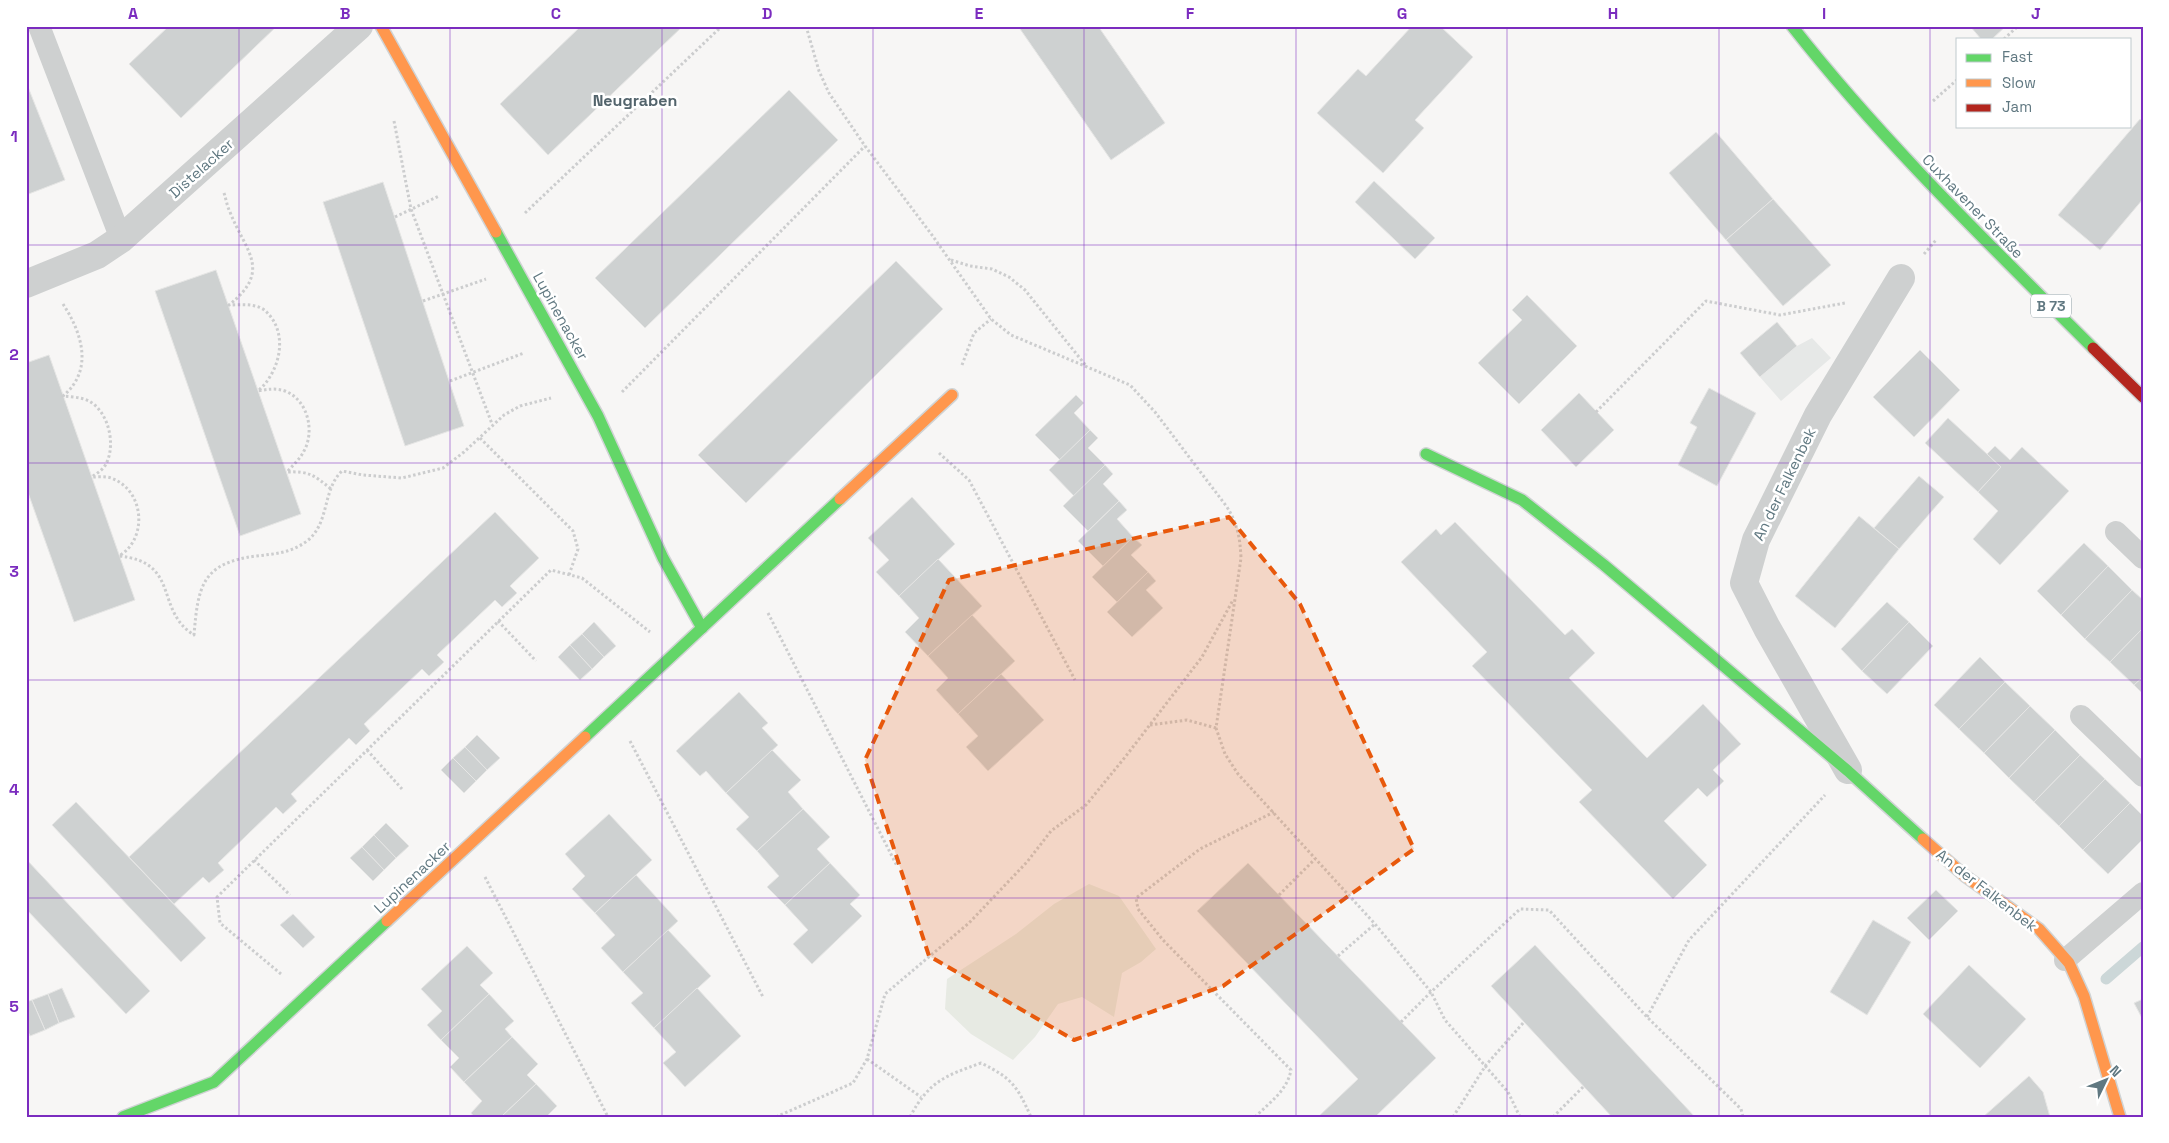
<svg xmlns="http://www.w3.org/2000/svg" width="2169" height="1143" font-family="'Space Grotesk',sans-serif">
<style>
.built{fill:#e6e8e7}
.green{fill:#e7eae3}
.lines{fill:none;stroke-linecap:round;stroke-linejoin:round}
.stream{stroke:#ccd7d8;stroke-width:11}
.building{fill:#ced1d1;stroke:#e6e6e5}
.fast-casing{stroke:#d0d3d4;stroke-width:14}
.slow-casing{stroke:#d0d3d4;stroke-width:14}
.jam-casing{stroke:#d0d3d4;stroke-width:14}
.path{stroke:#cccdce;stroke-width:3;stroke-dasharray:2.5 2.5;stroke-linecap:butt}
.lane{stroke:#ced0d0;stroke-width:22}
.street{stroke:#ced0d0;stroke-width:28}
.fast{stroke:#63d668;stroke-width:11}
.slow{stroke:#ff974d;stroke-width:11}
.jam{stroke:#b3261e;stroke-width:11}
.marked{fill:#e8590c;fill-opacity:0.2;stroke:#e8590c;stroke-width:4;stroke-dasharray:10 6;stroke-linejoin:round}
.grid{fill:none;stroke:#7b2cbf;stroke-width:1;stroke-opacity:0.55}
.labels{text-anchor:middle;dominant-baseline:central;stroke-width:5;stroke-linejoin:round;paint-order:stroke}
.shield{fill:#fff;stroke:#90a0a7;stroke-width:1}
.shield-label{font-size:14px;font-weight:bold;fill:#607881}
.street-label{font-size:15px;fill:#607881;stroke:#fff}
.neighbourhood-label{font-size:16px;font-weight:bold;fill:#53646c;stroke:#fff}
.neatline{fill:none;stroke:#7b2cbf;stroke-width:2}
.grid-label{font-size:16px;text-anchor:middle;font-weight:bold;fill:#7b2cbf}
</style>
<rect width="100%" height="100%" fill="#f7f6f5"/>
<path class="built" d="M1812,338L1831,358L1781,401L1760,377L1797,346Z"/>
<path class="green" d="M1089,884L1119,896L1156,949L1141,962L1122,973L1114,1017L1082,997L1058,1004L1035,1037L1013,1060L971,1034L945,1009L947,979L1016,934L1054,904Z"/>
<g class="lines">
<path class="stream" d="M2106,979L2143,947"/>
</g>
<g class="building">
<path d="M169,26H277L181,118L129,64Z"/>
<path d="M581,26H683L548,155L500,104Z"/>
<path d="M1018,26H1098L1165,123L1111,160Z"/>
<path d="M1412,26H1440L1473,57L1415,120L1424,128L1383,173L1317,113L1358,69L1366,76Z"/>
<path d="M1970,26H2006L1992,39H1981Z"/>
<path d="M26,82L65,180L26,195Z"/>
<path d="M789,90L838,140L645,328L595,278Z"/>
<path d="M2140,119L2143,122V199L2100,250L2058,215Z"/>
<path d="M1716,132L1773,199L1726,240L1669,173Z"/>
<path d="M1374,181L1435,238L1415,259L1355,202Z"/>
<path d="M383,182L464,426L405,446L323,202Z"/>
<path d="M1773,199L1831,265L1783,306L1726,240Z"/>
<path d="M896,261L943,309L746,503L698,455Z"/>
<path d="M216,270L301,514L240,536L155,291Z"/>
<path d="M1527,295L1577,346L1519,404L1478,363L1522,320L1512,310Z"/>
<path d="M1777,322L1797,346L1760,377L1740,353Z"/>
<path d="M1920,350L1960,390L1914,437L1873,397Z"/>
<path d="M49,355L135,600L74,622L26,487V363Z"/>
<path d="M1709,388L1756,413L1717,486L1678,465L1697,427L1690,423Z"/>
<path d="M1579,393L1614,430L1576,467L1541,430Z"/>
<path d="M1076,395L1084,403L1074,413L1090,430L1060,460L1035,435Z"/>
<path d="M1948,418L2001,467L1978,492L1925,443Z"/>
<path d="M1090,430L1098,438L1088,448L1105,465L1074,496L1049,470Z"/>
<path d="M1995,446L2010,460L2022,447L2069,491L2000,565L1973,539L1998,511L1978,492L2001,467L1987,454Z"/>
<path d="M1105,465L1113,474L1103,484L1119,501L1088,531L1063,506Z"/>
<path d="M1919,476L1944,497L1899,549L1874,528Z"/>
<path d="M912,497L955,544L899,596L876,572L889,560L868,538Z"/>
<path d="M1119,501L1127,510L1117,519L1133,537L1103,566L1078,541Z"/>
<path d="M495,512L539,558L510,586L517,593L502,607L495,600L437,655L444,662L429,676L422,669L364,724L370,731L356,745L349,738L291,794L297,801L283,814L276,807L218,863L224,870L209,883L203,877L174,904L129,857Z"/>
<path d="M1859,516L1899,549L1835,628L1795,596Z"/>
<path d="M1455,522L1565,635L1572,629L1595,653L1569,678L1647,758L1703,704L1741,744L1713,770L1724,781L1707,797L1698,788L1664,821L1707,865L1673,899L1579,802L1592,790L1472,666L1487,652L1401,562L1436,529L1441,535Z"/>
<path d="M1133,537L1142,545L1131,555L1148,572L1117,602L1092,577Z"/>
<path d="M2084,543L2108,566L2061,615L2037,591Z"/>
<path d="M938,559L982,606L928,656L905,632L919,618L899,596Z"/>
<path d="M2108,566L2132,590L2085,639L2061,615Z"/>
<path d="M1148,572L1156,581L1146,590L1163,608L1132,637L1107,612Z"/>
<path d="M2132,590L2143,600V628L2110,662L2085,639Z"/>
<path d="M1887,602L1909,622L1862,671L1841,649Z"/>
<path d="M972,615L1015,661L958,714L936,690L948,678L928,656Z"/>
<path d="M594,622L616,646L604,657L582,634Z"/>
<path d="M1909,622L1933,646L1887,694L1862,671Z"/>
<path d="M2143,628V677L2134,685L2110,662Z"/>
<path d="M582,634L604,657L592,669L570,645Z"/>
<path d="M570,645L592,669L580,680L558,657Z"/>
<path d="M1980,657L2005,682L1959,729L1934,705Z"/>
<path d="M1001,674L1044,720L988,771L966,747L978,736L958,714Z"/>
<path d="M2143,677V694L2134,685Z"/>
<path d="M2005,682L2030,706L1984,753L1959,729Z"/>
<path d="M739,692L768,723L762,728L778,745L726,793L706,771L700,776L676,751Z"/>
<path d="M2030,706L2055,730L2009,778L1984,753Z"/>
<path d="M2055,730L2080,755L2034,802L2009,778Z"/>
<path d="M477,735L500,758L487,770L465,747Z"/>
<path d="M465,747L487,770L476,781L453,758Z"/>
<path d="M772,750L801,780L788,792L803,809L757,851L736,829L749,817L726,793Z"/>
<path d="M2080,755L2105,779L2059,826L2034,802Z"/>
<path d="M453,758L476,781L464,793L441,770Z"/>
<path d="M2105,779L2130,803L2083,850L2059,826Z"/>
<path d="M76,802L206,938L181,962L52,825Z"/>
<path d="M2130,803L2143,816V839L2108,874L2083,850Z"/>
<path d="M803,809L830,837L817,849L830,863L785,905L767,887L779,876L757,851Z"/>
<path d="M609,814L652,860L595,913L572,889L585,876L565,854Z"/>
<path d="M386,823L409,846L396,858L374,835Z"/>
<path d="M374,835L396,858L384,870L362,847Z"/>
<path d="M362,847L384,870L373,881L350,858Z"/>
<path d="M26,859L150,991L126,1014L26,909Z"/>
<path d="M830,863L860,895L850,904L862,916L812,964L793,944L808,930L785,905Z"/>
<path d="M1248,863L1436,1058L1375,1117H1318L1358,1079L1197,911Z"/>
<path d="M636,875L678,921L623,972L601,948L615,935L595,913Z"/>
<path d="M1936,890L1958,911L1929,940L1907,918Z"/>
<path d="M293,914L315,937L303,948L280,925Z"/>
<path d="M1873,920L1911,942L1867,1015L1830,992Z"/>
<path d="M668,930L711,976L654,1028L631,1003L643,993L623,972Z"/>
<path d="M1535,945L1695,1117H1612L1524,1022L1491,986Z"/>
<path d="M467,946L493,973L480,985L489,994L441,1040L427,1025L442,1011L421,989Z"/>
<path d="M1969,965L2026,1019L1980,1068L1923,1014Z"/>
<path d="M62,988L75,1017L59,1023L48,994Z"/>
<path d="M697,988L741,1036L685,1087L663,1063L676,1052L654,1028Z"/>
<path d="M48,994L59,1023L45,1030L32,1000Z"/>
<path d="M489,994L514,1021L505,1029L512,1037L464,1082L450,1067L459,1058L441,1040Z"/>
<path d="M2143,999V1020L2134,1003Z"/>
<path d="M32,1000L45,1030L30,1036L26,1027V1002Z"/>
<path d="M512,1037L538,1064L527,1075L536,1084L501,1117H474L471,1113L482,1101L464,1082Z"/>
<path d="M2029,1076L2043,1092L2050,1117H1983Z"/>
<path d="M536,1084L557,1106L547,1116L548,1117H501Z"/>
</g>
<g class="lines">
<defs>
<g id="fast">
<path d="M1792,26C1883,142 1989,244 2093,348"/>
<path d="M496,232L598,416L663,558L702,628"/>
<path d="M1426,454L1522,500L1604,565L1848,771L1923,839"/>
<path d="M585,737L840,499"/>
<path d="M123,1117L214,1082L387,921"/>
</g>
<g id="slow">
<path d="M381,26L496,232"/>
<path d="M840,499L952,395"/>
<path d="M1923,839L1965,876L2039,929L2069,963L2084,996L2120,1117"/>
<path d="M387,921L585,737"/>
</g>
<path id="jam" d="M2093,348L2143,397"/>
</defs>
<use href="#fast" class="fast-casing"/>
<use href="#slow" class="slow-casing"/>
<use href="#jam" class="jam-casing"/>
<g class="path">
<path d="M806,26L819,71L829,93L865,146L932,235L991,319L1011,335L1130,385L1155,412L1227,507C1238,525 1240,538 1241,558L1216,728L1225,754L1238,774L1375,924L1431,992L1445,1020L1508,1092L1520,1117"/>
<path d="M2004,39L2018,26"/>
<path d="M1933,101L1958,79"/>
<path d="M394,121L411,209L492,424"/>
<path d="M224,193C226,199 227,206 230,212C245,251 273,270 229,305C239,305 253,303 263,309C290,330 281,371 258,391C268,389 276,388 285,391C308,400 315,431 304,451C300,459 293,465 287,472C309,471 314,475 331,489"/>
<path d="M525,213L722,26"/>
<path d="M395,217L439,196"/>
<path d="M1924,254L1936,240"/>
<path d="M951,260L970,266L992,269L1009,277L1025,290L1087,367"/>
<path d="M423,301L486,279"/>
<path d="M63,304C82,333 94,370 63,396C71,397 81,397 89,401C109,412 116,445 106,464C103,470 97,473 92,477C98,477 105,476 111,478C145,490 148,539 119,556C181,562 154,610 194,635C198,586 202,563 256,556C274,554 291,553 307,541C330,523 322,490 342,471L363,475L402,478L443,468L464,452L504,415L520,406L551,398"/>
<path d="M962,365L974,333L991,319"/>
<path d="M450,381L524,353"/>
<path d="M622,392L865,146"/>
<path d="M1596,412L1706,301L1780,315L1845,303"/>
<path d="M480,438L573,531L578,549L569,575"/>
<path d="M939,453L969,480L1075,680"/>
<path d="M768,613L897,866"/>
<path d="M498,621L536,661"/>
<path d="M1150,725L1187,720L1216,728"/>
<path d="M630,741L763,997"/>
<path d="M367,750L402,789"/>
<path d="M254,860L290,895"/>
<path d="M485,877L608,1117"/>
<path d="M1279,895L1315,859"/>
<path d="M1338,956L1375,924"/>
<path d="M281,974L220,923L217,897L551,570L582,578L650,632"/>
<path d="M1647,1017L1689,940L1825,795"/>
<path d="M1401,1022L1431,992L1520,909L1549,910L1647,1017L1741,1109L1743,1117"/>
<path d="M867,1059L921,1097"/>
<path d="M776,1117L853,1083L867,1059L885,994L969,923L1027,862L1051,831L1086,805L1126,756L1202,657L1233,600"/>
<path d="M910,1117C929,1081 945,1076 981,1063C1012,1078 1017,1086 1031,1117"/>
<path d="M1255,1117C1270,1102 1287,1091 1291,1070L1163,940L1138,909L1136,898L1200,849L1274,812"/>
<path d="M1453,1117L1486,1065L1524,1022"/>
<path d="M1553,1117L1584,1086"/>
</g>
<g class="lane">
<path d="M39,26L121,239"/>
<path d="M2116,532L2143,558"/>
<path d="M2081,716L2143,776"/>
<path d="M2065,960L2143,893"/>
</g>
<g class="street">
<path d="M26,284L97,255L121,239L359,26"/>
<path d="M1848,770L1767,628L1744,583L1756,540L1818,415L1901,278"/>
</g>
<use href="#fast" class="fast"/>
<use href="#slow" class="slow"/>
<use href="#jam" class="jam"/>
</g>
<path class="marked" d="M1229,517L1300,604L1414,849L1223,986L1074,1040L929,956L865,760L949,580Z"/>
<path class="grid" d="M239,26V1117M450,26V1117M662,26V1117M873,26V1117M1084,26V1117M1296,26V1117M1507,26V1117M1719,26V1117M1930,26V1117M26,245H2143M26,463H2143M26,680H2143M26,898H2143"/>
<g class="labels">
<rect class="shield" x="2031" y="294.5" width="40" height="23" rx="4"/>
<g class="shield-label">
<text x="2051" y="306">B 73</text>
</g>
<g class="street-label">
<text transform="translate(201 168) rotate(-42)">Distelacker</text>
<text transform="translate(1973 206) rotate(46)">Cuxhavener Straße</text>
<text transform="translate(561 316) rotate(61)">Lupinenacker</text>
<text transform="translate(1784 484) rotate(-64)">An der Falkenbek</text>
<text transform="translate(412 877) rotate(-43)">Lupinenacker</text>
<text transform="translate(1987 890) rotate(38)">An der Falkenbek</text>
</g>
<g class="neighbourhood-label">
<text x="635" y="100">Neugraben</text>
</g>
</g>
<rect width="2169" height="1143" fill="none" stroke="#ffffff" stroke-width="55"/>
<rect x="1956" y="38" width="175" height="90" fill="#ffffff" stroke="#bfc9cd"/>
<rect x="1966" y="54" width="25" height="8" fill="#63d668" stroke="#bfc9cd"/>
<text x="2002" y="62" font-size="15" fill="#607881">Fast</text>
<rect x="1966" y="79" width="25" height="8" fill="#ff974d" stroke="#bfc9cd"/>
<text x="2002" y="88" font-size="15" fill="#607881">Slow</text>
<rect x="1966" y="104" width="25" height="8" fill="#b3261e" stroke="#bfc9cd"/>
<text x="2002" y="112" font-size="15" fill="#607881">Jam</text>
<g transform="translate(2106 1080) rotate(47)" stroke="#ffffff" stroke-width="4" paint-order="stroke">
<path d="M0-4L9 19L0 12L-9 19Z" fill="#607881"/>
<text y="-8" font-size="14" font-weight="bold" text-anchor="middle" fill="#607881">N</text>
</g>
<rect x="28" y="28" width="2114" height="1088" class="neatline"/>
<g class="grid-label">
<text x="133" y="19">A</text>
<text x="345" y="19">B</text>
<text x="556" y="19">C</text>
<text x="767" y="19">D</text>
<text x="979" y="19">E</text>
<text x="1190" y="19">F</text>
<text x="1402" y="19">G</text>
<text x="1613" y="19">H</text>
<text x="1824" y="19">I</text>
<text x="2036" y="19">J</text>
<text x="14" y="142">1</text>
<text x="14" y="360">2</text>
<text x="14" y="577">3</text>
<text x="14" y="795">4</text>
<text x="14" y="1012">5</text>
</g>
</svg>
